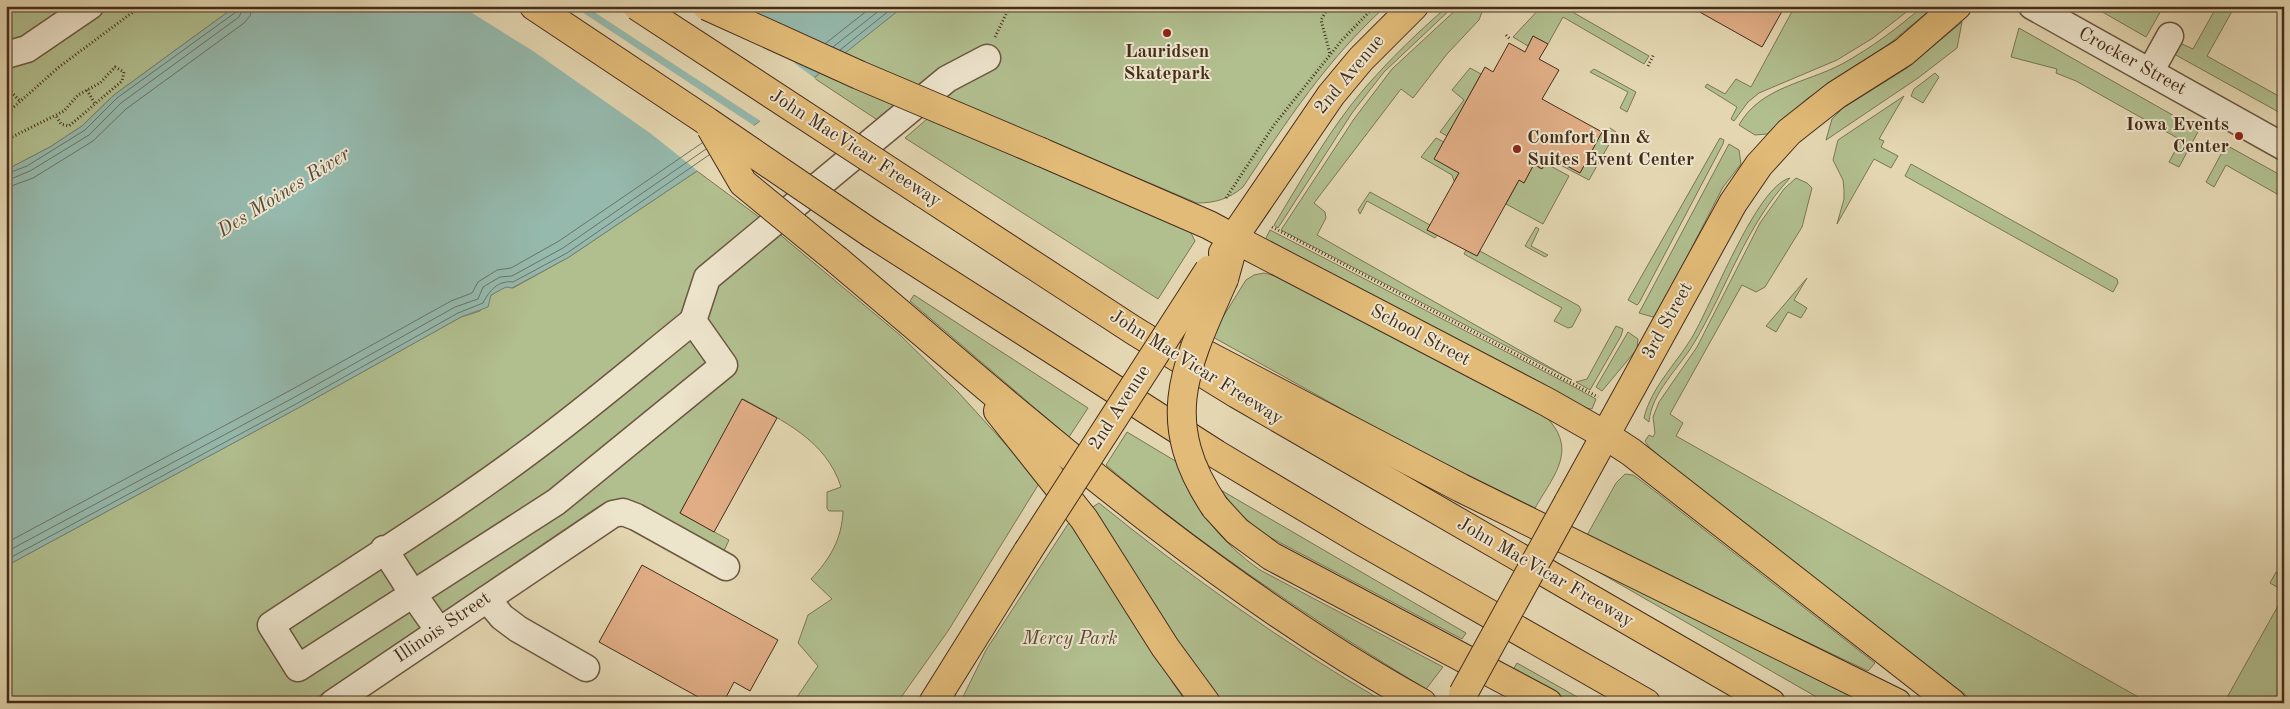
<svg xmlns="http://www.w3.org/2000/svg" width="2290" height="709" font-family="'Old Standard TT',serif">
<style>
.green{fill:#b1be8e;stroke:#7b7654}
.water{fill:#95b9ad;stroke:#758173}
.pier{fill:#e3d6b1}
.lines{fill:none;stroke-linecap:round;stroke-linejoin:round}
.shore{stroke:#6d7364;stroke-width:1}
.building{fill:#e0ad85;stroke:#452d1b}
.minor-casing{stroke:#6c5740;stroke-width:29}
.major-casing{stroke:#452d1b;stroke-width:30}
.highway-casing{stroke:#452d1b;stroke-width:30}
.path{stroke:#452d1b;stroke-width:3;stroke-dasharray:1 2.5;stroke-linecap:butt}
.minor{stroke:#ede4cc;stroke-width:26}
.major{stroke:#e2bb78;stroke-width:28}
.highway{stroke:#e2bb78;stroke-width:28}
.major-bridge-casing{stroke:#452d1b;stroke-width:30;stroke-linecap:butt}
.highway-bridge-casing{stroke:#452d1b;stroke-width:30;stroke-linecap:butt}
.major-bridge{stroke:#e2bb78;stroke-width:28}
.highway-bridge{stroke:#e2bb78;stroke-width:28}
.poi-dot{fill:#8f2418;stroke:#ede4cc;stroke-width:2}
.labels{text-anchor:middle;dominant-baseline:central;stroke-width:4;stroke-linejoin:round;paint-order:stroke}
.poi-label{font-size:19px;font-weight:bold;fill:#452d1b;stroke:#ede4cc}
.street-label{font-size:19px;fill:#452d1b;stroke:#ede4cc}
.park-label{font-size:19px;font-style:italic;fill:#5b4a32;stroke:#ede4cc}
.water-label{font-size:20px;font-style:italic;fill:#554938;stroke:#ede4cc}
</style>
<rect width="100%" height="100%" fill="#e3d6b1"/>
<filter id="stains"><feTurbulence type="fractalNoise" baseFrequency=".004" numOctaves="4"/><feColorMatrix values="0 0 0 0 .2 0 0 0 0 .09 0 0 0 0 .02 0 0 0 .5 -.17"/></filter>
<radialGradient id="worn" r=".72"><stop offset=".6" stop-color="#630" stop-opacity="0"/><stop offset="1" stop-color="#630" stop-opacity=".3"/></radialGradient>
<g class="green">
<path d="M6,6H236L114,95L82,126L50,147L6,170Z"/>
<path d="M904,6H1386C1328,58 1286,122 1243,187C1229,199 1215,203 1197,203L843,54Z"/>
<path d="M1448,6H1454L1384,72L1352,113L1278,228L1274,225C1302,179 1329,130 1364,89C1390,59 1418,32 1448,6Z"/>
<path d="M1460,6H1481L1482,12L1479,20L1447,54L1413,98L1401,89L1314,203L1325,212L1326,218L1317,235L1572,380L1281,230L1354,119L1392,69Z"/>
<path d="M1542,6H1562L1649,56L1644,64L1563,17L1548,44L1533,36L1528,46L1513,37Z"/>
<path d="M1795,6H1914L1873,38L1837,60L1759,93L1748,102L1734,121L1731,119L1737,107L1705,87L1707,84L1725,94L1736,79L1751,87Z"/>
<path d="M1923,6H1935L1889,44L1808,98L1767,134L1755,135L1739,125C1760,87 1806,83 1842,64C1871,48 1898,28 1923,6Z"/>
<path d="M2092,6H2156L2162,9L2146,37Z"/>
<path d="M2217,6H2235L2207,56L2284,99V115L2174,54L2180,43L2193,49Z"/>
<path d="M1962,22L1957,48L1918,78L1826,140L1832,119L1843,108L1907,68Z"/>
<path d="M2019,28L2199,130L2179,167L2169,162L2181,140L2076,81L2056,73L2057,69L2011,57Z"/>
<path d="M1470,68L1481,74L1447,136L1440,132L1464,100L1452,90Z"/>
<path d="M1594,69L1636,92L1627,112L1620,108L1628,92L1590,72Z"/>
<path d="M820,73L896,106L879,121L814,78Z"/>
<path d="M1935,73L1939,77L1923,103L1911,96L1914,89Z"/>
<path d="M1904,96L1879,139L1884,141L1881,147L1898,156L1891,168L1874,159L1837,224L1844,199V190L1843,180L1833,160L1838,140Z"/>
<path d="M927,119L1182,225L1191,233L1195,241L1158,299L905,138Z"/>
<path d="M1610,128L1616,132L1589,180L1547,158L1549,156L1580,173L1602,132Z"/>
<path d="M1436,138L1444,142L1459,173L1454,181L1452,175L1421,157Z"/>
<path d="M1720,138L1724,140L1723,144L1639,303L1637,305L1628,300Z"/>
<path d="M1729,144L1739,150L1741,164L1723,187L1658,313L1653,317L1639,313Z"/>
<path d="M2226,145L2284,177V198L2226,165L2214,187L2206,182Z"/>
<path d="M1545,163L1569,176L1543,224L1506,204L1519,180L1524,183L1534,164L1541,169Z"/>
<path d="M1911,164L2117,279L2118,283L2113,292L1905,176Z"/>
<path d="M697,171L759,217L900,335L958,392L1040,482L948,631L897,703H793L818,666L798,643L808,615L832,599L811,579C830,559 842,539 843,511H829L827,508V492L841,487C826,440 783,421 743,399L680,513L729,540L723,553L620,500L604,503L593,510L309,703H6V566L298,408L461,317L480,311L491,295L507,286L513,288L569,257Z"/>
<path d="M1790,178C1746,225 1727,288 1694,343C1680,367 1651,393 1649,422L1644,418C1651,388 1675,365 1691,339C1711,307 1756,186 1790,178Z"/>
<path d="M1796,178L1807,183L1812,188L1802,227L1765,287L1756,292L1742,285L1670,414L1683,423L1676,436L2149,703H1976L1684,477L1649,447L1645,441L1649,435L1653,437L1655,433L1653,417L1659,402L1697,347L1760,223L1784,189Z"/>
<path d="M1370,192L1430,225L1427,230L1437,235L1435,238L1367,201L1360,214L1358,210Z"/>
<path d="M1536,227L1539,229L1531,246L1548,255L1545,257L1525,246Z"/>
<path d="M1270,230L1576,388L1596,399L1592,409L1586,408L1265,240Z"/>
<path d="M1466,250L1477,256L1480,251L1579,306L1581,310L1572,327L1568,328L1554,321L1562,308L1464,254Z"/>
<path d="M1264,273L1276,276L1545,416C1579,449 1554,475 1535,508L1403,443L1211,336L1246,280L1254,275Z"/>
<path d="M1807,278L1794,300L1807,308L1801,318L1788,312L1776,332L1766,326Z"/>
<path d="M914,295L1088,408L1069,437L910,301Z"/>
<path d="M1616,326L1623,329L1621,336L1590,390L1576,382L1587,379Z"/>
<path d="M1628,332L1638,339L1637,349L1602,391L1596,387Z"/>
<path d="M1127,432L1177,462C1191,506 1223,544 1260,570L1443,667L1426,689C1315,621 1206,550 1106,465Z"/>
<path d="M1625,474L1633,475L1643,482L1875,663L1868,671L1586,537L1616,483Z"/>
<path d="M1219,489L1466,633L1462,639L1260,532L1226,500Z"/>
<path d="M1099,503C1189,576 1285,644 1386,703H1224L1190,663L1091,508Z"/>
<path d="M1070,521L1175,686L1187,703H960L986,650Z"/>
<path d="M1595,570L1837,689L1866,703H1827Z"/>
<path d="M2276,572L2284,576V591L2270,583Z"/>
<path d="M2284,595V703H2224Z"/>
<path d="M1517,663L1588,703H1573L1513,670Z"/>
</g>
<path class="water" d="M236,6H904L697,171L569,257L512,288L506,287L491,295L488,307L461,317L298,408L6,566V170L50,147L82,126L114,95Z"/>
<g class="pier">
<path d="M461,6H573L756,127L699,172L650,133L533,51Z"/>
<path d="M585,6H736L846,55L822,74L796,62L794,63L816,79L762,122Z"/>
</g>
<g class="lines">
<g class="shore">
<path d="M826,43L873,6"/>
<path d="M833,47L885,6"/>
<path d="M840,50L895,6"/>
<path d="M6,174L27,166L85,130L117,98L236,12L238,6"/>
<path d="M6,181L30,171L89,135L121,103L239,17L244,6"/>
<path d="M6,188L33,178L93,141L126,109L244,23L250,16L252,6"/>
<path d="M6,543L289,391L451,301L472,293L478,282L497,270L511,268L559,241L702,143"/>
<path d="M6,552L293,398L455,307L478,299L483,287L500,277L512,276L563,248L706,149"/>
<path d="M6,560L296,404L458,313L483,303C489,291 498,280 513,282L567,253L709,155"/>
</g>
</g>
<g class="building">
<path d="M1689,6H1785L1762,47Z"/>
<path d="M1533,36L1548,44L1539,59L1559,70L1542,99L1602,132L1580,173L1549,156L1542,169L1534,164L1524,183L1519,180L1477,256L1427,230L1459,173L1434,159L1485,67L1493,72L1509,43L1525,52Z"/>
<path d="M742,399L777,418L714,532L680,513Z"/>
<path d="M642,565L778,640L750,691L734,682L723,703H709L599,642Z"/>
</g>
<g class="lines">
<defs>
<g id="minor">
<path d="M2032,6L2284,147"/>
<path d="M6,55L27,49L90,6"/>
<path d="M2150,72L2170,36"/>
<path d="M693,321L707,278L947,79L987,58"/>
<path d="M384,549L413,594L556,502L724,365L693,321C647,358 602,396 555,432C465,502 366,562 271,625L298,668L413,594L439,631"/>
<path d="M487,599L502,617L518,629L586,668"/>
<path d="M333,703L613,514L623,512L636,517L726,567"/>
</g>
<g id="major">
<path d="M1235,239L1547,402L1605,435"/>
<path d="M1223,253L1331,95L1361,59L1414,6"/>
<path d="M1568,503L1733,203L1759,165L1789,132L1836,95L1904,52L1957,6"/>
<path d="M933,703L1028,551"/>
</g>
<g id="highway">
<path d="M534,6L708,122"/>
<path d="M1041,152L1209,225L1235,239L1224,279"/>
<path d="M923,193L1133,330L1237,394L1771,703"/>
<path d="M872,234L1216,454L1358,539L1646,703"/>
<path d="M837,260C1024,418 1207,583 1422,703"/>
<path d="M1203,353L1461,488L1897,703"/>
<path d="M998,411L1084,519L1165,647L1206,703"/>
<path d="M1605,435L1631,452L1952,703"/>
<path d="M1215,507L1237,531L1271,556L1548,703"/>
</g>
</defs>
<use href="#minor" class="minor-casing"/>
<use href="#major" class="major-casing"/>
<use href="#highway" class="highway-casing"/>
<g class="path">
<path d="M1329,6L1321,20L1330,54"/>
<path d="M1506,35L1511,40"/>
<path d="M995,37L1010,6"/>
<path d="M1648,66L1654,54"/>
<path d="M6,87L20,101"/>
<path d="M87,90L95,104"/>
<path d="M6,114L59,67L141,6"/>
<path d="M6,140L64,111L78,95L100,83L115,67L124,72L122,81L69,126L61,124L56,116"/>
<path d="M1226,198L1274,125L1342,40L1375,6"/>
<path d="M1272,227L1598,397"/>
</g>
<use href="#minor" class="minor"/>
<use href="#major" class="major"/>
<use href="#highway" class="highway"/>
<defs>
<g id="major-bridge">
<path d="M1028,551L1209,270"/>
<path d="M1463,694L1568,503"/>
</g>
<g id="highway-bridge">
<path d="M637,6L923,193"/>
<path d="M707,6L859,75L1041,152"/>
<path d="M708,122L872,234"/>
<path d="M711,128L743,183L837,260"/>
<path d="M1215,507C1156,420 1186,365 1224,279"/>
</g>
</defs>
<use href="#major-bridge" class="major-bridge-casing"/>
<use href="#highway-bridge" class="highway-bridge-casing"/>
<use href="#major-bridge" class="major-bridge"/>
<use href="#highway-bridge" class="highway-bridge"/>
</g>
<g class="poi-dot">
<circle cx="1167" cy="33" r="5"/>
<circle cx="2239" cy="136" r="5"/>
<circle cx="1517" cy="149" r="5"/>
</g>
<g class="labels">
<g class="poi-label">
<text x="1167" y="52">Lauridsen<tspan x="1167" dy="22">Skatepark</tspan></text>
<text x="2229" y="125" text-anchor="end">Iowa Events<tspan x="2229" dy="22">Center</tspan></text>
<text x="1527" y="138" text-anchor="start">Comfort Inn &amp;<tspan x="1527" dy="22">Suites Event Center</tspan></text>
</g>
<g class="street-label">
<text transform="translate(2132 62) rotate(29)">Crocker Street</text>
<text transform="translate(1350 75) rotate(-50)">2nd Avenue</text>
<text transform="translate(855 149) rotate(33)">John MacVicar Freeway</text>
<text transform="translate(1668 321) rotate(-61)">3rd Street</text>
<text transform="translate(1420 336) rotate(28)">School Street</text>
<text transform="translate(1196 368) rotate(32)">John MacVicar Freeway</text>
<text transform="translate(1120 408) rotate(-57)">2nd Avenue</text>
<text transform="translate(1545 573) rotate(30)">John MacVicar Freeway</text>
<text transform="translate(443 628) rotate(-34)">Illinois Street</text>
</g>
<g class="park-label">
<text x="1070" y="639">Mercy Park</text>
</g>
<g class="water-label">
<text transform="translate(284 193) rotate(-32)">Des Moines River</text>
</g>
</g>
<rect width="2290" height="709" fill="none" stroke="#e3d6b1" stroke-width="25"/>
<rect x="8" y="8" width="2275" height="694" fill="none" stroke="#452d1b" stroke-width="2.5"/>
<rect x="12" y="12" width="2265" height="684" fill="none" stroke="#452d1b"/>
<rect width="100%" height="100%" filter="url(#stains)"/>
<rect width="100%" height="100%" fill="url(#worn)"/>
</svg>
